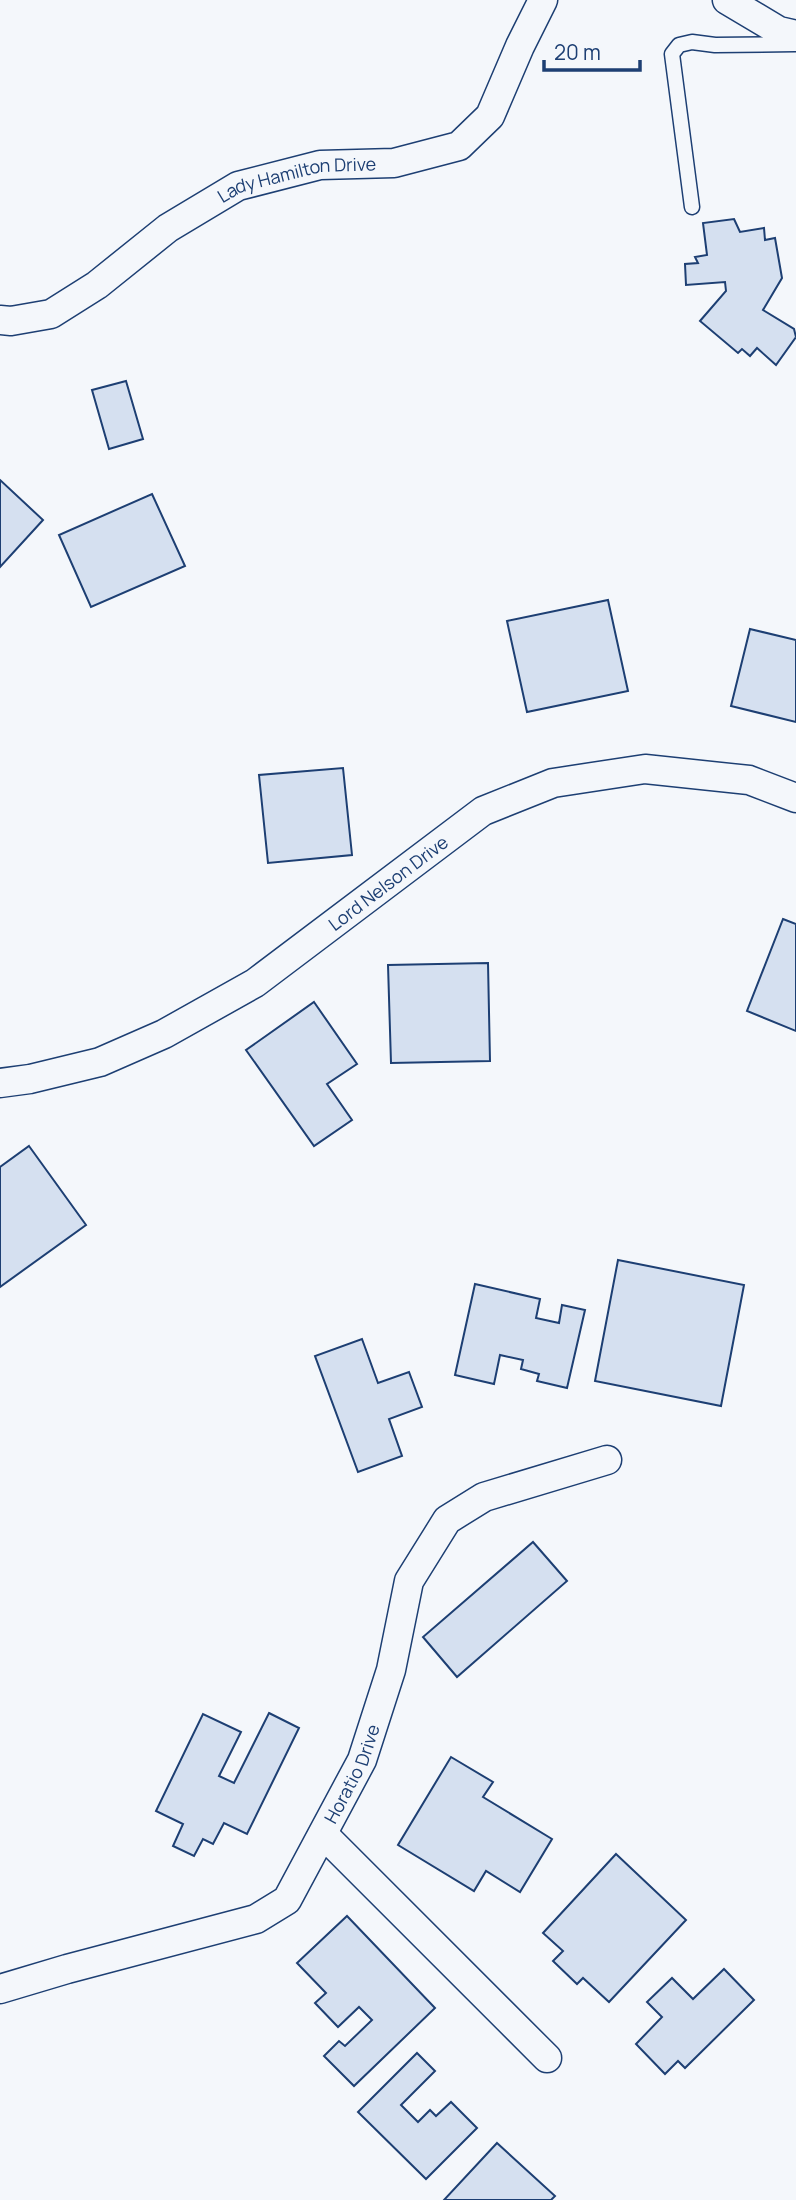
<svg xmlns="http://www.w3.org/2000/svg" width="796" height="2200" font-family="Manrope,sans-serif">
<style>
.building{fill:#d5e0f0;stroke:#1d3f73;stroke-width:2}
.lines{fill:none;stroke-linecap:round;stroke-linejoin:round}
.lane-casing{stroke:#1d3f73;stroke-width:17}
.street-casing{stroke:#1d3f73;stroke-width:31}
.lane{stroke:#f4f7fb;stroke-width:14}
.street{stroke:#f4f7fb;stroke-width:28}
.labels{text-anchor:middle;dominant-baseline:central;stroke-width:5;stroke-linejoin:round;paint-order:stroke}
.street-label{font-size:18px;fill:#1d3f73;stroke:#f4f7fb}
</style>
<rect width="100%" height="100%" fill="#f4f7fb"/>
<g class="building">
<path d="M734,219L740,232L764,228L765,240L775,238L782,278L763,310L794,329L796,337L776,365L757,348L750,356L742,349L738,353L700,321L726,291L725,282L686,285L685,264L698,263L695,257L707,255L703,223Z"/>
<path d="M126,381L143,439L109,449L92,390Z"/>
<path d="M0,480L43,520L0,567Z"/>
<path d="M152,494L185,566L91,607L59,535Z"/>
<path d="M608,600L628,691L527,712L507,621Z"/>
<path d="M750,629L796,640V722L731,706Z"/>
<path d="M343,768L352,855L268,863L259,775Z"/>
<path d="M783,919L796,924V1031L747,1011Z"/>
<path d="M488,963L490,1061L391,1063L388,965Z"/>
<path d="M314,1002L357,1064L327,1084L352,1120L314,1146L246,1050Z"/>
<path d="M29,1146L86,1225L0,1287V1167Z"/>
<path d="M618,1260L744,1285L721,1406L595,1381Z"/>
<path d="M475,1284L540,1299L536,1318L559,1323L562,1305L585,1310L567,1388L537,1381L539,1374L521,1369L523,1360L500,1355L494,1384L455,1375Z"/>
<path d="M362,1339L378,1383L409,1372L422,1407L389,1419L402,1456L358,1472L315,1356Z"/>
<path d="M533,1542L567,1581L457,1677L423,1637Z"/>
<path d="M269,1713L299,1728L247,1834L224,1823L213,1844L203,1839L194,1856L173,1846L183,1824L156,1811L203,1714L241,1732L219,1776L234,1783Z"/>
<path d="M451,1757L493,1782L483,1797L552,1839L520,1892L486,1871L474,1891L398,1845Z"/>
<path d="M616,1854L686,1920L609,2002L583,1978L577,1984L553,1961L563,1951L543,1933Z"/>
<path d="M347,1916L435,2008L354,2086L324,2056L339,2041L345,2046L372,2020L359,2007L338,2027L315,2003L326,1993L297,1963Z"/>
<path d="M724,1969L754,2000L685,2068L678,2061L665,2074L636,2044L662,2017L647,2002L672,1978L693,1999Z"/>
<path d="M417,2053L435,2071L401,2105L418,2122L430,2110L436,2116L451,2102L477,2128L426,2179L358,2112Z"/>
<path d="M497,2143L555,2196L551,2200H444Z"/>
</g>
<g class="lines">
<defs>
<path id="lane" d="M692,207L672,54L679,45L692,42L715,45L795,44"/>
<g id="street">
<path d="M727,0L779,31L796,35"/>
<path id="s1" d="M0,320L11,321L51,314L97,285L168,228L238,186L320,165L394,163L459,146L490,116L520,46L543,0"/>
<path id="s2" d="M0,1083L30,1079L100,1062L164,1034L255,983L483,811L553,783L645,769L749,780L796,798"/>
<path d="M323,1834L547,2058"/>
<path id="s3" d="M0,1989L67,1969L256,1919L287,1900L362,1760L391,1670L409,1581L447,1520L484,1497L607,1460"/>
</g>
</defs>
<use href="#lane" class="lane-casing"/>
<use href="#street" class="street-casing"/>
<use href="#lane" class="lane"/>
<use href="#street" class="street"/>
</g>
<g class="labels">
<g class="street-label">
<text stroke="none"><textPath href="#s1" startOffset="338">Lady Hamilton Drive</textPath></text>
<text stroke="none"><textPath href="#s2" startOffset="443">Lord Nelson Drive</textPath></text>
<text stroke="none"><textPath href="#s3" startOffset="444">Horatio Drive</textPath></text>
</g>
</g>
<path d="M544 60v10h96v-10" fill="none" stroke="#1d3f73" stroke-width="3.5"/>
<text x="554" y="60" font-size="21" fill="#1d3f73" stroke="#f4f7fb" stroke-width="5" paint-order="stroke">20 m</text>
</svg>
